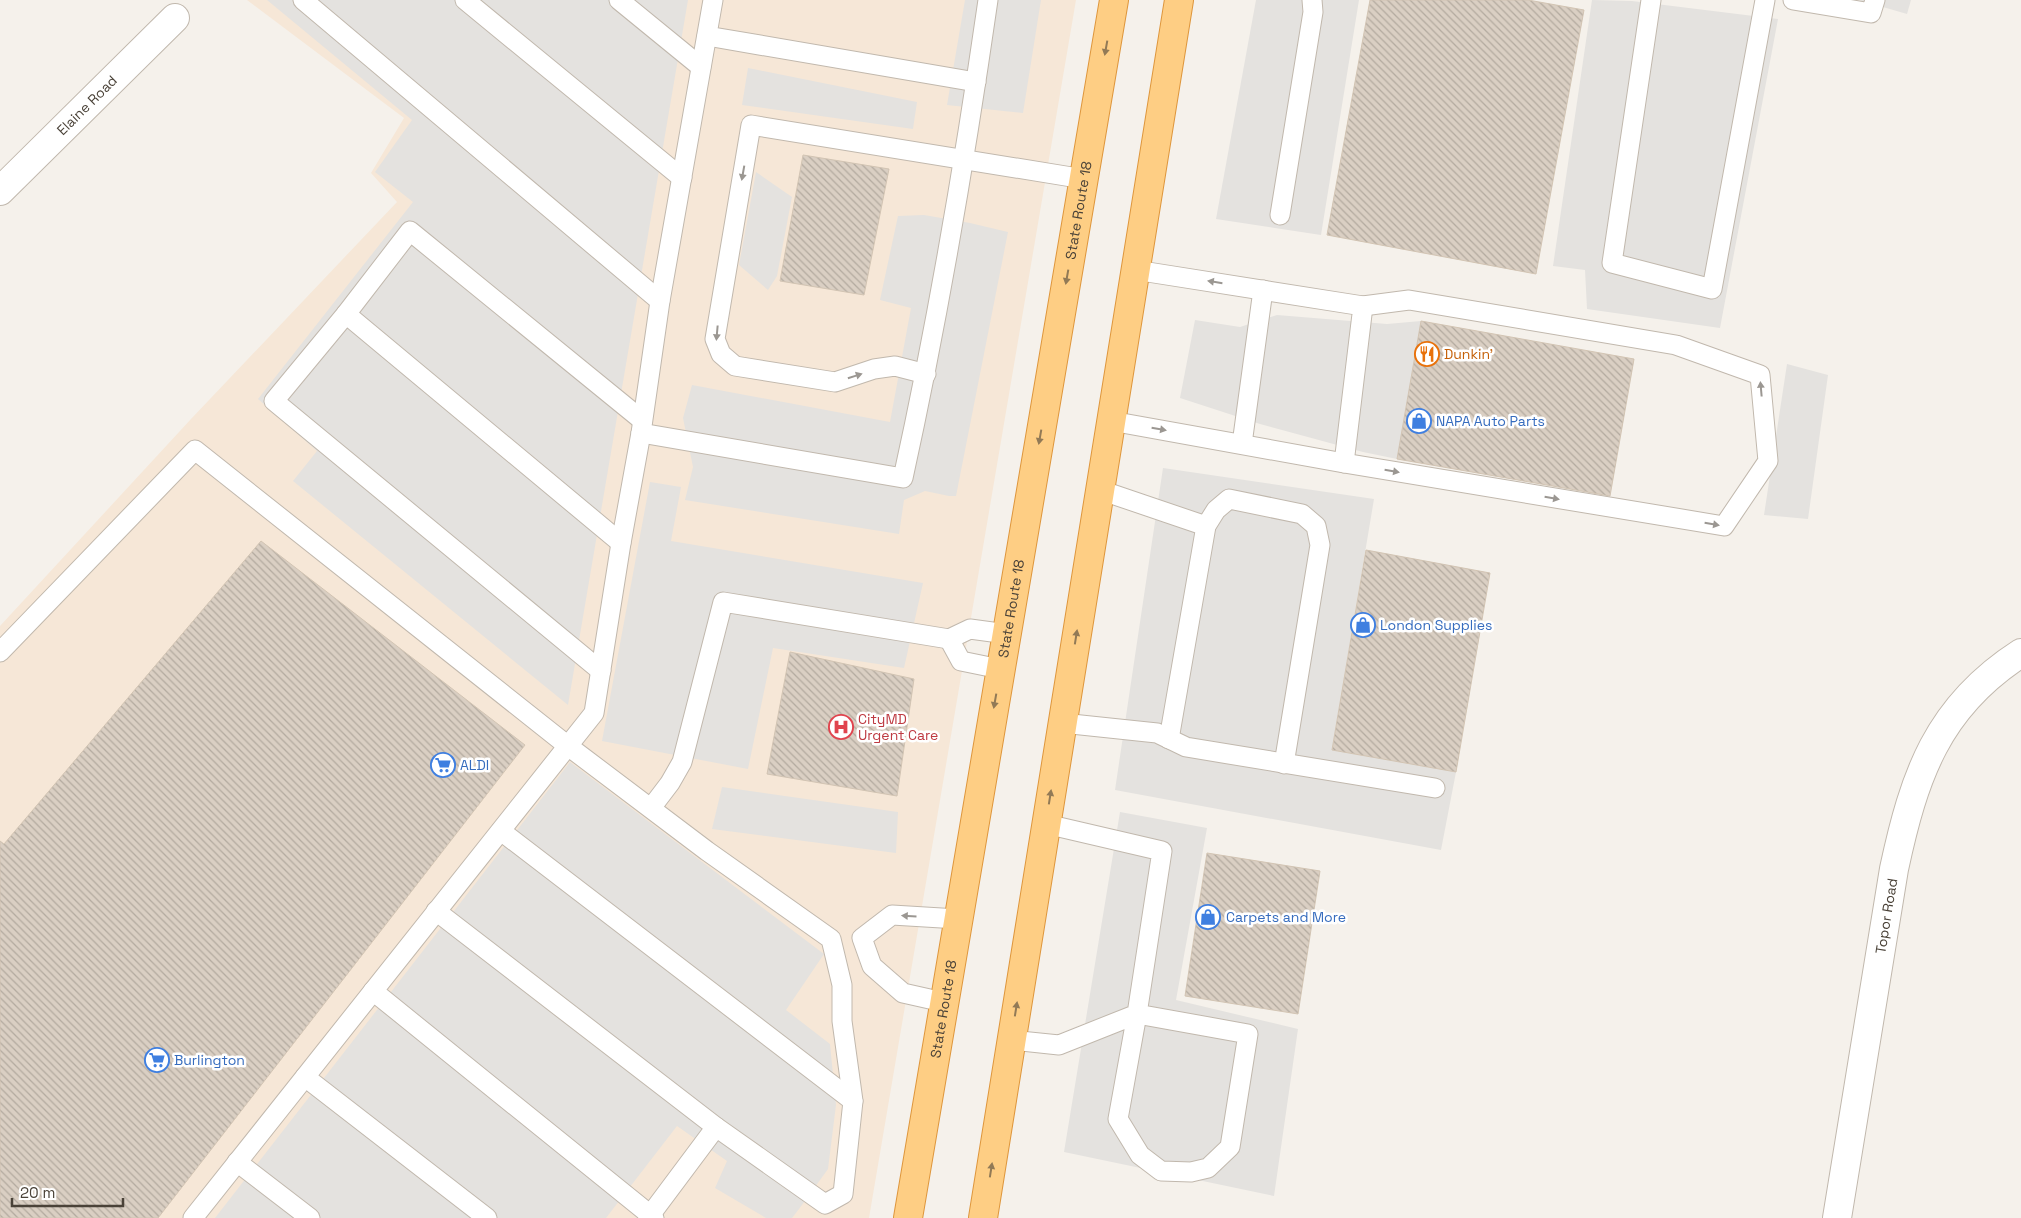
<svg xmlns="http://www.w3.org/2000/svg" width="2021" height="1218" font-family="'Space Grotesk',sans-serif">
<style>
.commercial{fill:#f6e7d7}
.parking{fill:#e4e2df}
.building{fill:url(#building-back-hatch);stroke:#d2c4b3}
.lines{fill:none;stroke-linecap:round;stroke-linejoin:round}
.service-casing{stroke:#c1b8ad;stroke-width:21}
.minor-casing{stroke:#c1b8ad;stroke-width:30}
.trunk-casing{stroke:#de963c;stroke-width:30}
.service{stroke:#fff;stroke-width:19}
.minor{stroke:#fff;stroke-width:28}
.trunk{stroke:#fece84;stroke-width:28}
.oneway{fill:#927a56}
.oneway2{fill:#9b9792}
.labels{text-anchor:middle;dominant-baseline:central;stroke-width:5;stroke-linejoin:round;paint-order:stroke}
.street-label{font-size:14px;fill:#4a4238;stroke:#fff}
.food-label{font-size:14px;fill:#c56008;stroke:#fff;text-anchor:start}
.shop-label{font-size:14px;fill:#366cbe;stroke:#fff;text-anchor:start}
.health-label{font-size:14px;fill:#be3a42;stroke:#fff;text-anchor:start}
</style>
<defs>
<pattern id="building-back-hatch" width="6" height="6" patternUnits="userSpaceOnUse" patternTransform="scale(1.25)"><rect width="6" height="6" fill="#dacfc3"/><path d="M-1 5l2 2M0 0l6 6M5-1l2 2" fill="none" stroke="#b3aa9f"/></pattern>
</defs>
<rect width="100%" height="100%" fill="#f5f1eb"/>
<path class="commercial" d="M247,0H1076L869,1218H0V626L191,419L397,202L371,173L404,118Z"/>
<g class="parking">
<path d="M267,0H688L568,705L293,481L317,451L258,399L413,202L375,172L412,120Z"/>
<path d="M965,0H1041L1023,113L947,105Z"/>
<path d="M1256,0H1359L1321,235L1216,219Z"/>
<path d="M1592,0L1632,1L1778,19L1720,328L1587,309L1585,270L1553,266Z"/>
<path d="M1859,0H1911L1907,14Z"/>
<path d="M748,68L917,102L913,129L742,105Z"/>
<path d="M756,172L792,197L777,276L768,290L739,265Z"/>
<path d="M924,215L970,223L1008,232L956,496H949L925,491L904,500L899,534L685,500L693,467L683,418L692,385L890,422L911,308L880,300L898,216Z"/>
<path d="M1277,315L1387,324L1421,321L1397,459L1363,452L1260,424L1180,398L1195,320L1240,327Z"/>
<path d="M1787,364L1828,375L1808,519L1764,515Z"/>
<path d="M1163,468L1374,499L1332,750L1456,772L1441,850L1115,790Z"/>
<path d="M650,482L681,487L671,541L923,583L904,668L773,648L748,769L602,741Z"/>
<path d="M570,762L824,954L786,1010L830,1044L836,1105L828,1169L799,1209L792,1218H766L715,1188L727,1161L677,1126L606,1218H215Z"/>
<path d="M722,787L898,812L896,853L712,829Z"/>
<path d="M1120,812L1207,828L1176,1000L1298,1029L1274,1196L1064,1152Z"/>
</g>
<g class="building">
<path d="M1370,0H1528L1584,10L1536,274L1327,235Z"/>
<path d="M803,155L889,169L864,295L780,281Z"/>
<path d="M1421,321L1634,359L1610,496L1397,459Z"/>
<path d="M261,541L525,745L158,1218H0V841L4,844Z"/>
<path d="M1366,550L1490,573L1456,772L1332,750Z"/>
<path d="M790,652L914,679L897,796L767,774Z"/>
<path d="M1207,853L1320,871L1298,1014L1185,996Z"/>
</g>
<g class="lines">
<defs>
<g id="service">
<path d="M303,0L660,301"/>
<path d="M465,0L682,178"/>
<path d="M619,0L701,67"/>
<path d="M1651,0L1612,263L1712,289L1765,0"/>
<path d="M1793,0L1871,13L1875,0"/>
<path d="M707,36L976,82"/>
<path d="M1280,215L1313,12L1312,0"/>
<path d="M346,314L410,231L642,420"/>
<path d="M926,374L895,366L874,369L835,382L735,366L721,354L715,339L751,125L1084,179"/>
<path d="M1111,421L1344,463L1363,306L1135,270"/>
<path d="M641,433L903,478C938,319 965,160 988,0"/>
<path d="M1242,444L1263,290"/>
<path d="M1344,463L1724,526L1768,461L1760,375L1676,345L1409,300L1363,306"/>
<path d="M1100,490L1206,526"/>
<path d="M0,652L195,450L568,746L707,851L831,939L842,985V1021L853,1101L843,1194L825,1204L716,1127"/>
<path d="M1000,669L961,661L949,639L970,629L1007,634"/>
<path d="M601,671L274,401L346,314L621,543"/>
<path d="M1062,723L1157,733L1186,747L1435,788"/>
<path d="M1169,739L1206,526L1216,510L1229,499L1302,514L1316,526L1320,545L1284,764"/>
<path d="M651,808L670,783L682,762L723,602L949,639"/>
<path d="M501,831L853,1101"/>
<path d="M436,911L716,1127L648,1218"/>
<path d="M373,991L654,1218"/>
<path d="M943,1002L903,993L872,966L862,938L892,915L958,919"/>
<path d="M1011,1040L1059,1045L1137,1014L1118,1119L1140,1155L1161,1171L1191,1172L1208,1168L1230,1147L1248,1034L1137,1014L1162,851L1046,824"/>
<path d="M305,1077L487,1218"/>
<path d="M237,1162L310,1218"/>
<path d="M193,1218L594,713L621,543L641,433L660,301L713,0"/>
</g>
<g id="minor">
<path id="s1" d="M0,191L175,18"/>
<path id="s2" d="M1837,1218L1894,869C1914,776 1937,707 2021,653"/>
</g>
<g id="trunk">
<path id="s3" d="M908,1218L1114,0"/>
<path d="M983,1218L1179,0"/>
</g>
</defs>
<use href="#service" class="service-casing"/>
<use href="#minor" class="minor-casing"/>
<use href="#trunk" class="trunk-casing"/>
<use href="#service" class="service"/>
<use href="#minor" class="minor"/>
<use href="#trunk" class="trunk"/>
</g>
<defs><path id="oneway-solid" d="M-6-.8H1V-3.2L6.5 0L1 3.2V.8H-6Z" transform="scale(1.25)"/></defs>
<g class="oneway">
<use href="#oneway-solid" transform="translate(1106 48) rotate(100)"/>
<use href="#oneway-solid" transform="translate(1067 277) rotate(100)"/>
<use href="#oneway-solid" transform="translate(1040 437) rotate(100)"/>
<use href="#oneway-solid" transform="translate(1076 637) rotate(-81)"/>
<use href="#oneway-solid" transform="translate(995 701) rotate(100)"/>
<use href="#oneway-solid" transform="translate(1050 797) rotate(-81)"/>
<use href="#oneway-solid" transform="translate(1016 1009) rotate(-81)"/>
<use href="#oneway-solid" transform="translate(991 1170) rotate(-81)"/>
</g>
<g class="oneway2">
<use href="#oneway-solid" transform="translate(743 173) rotate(100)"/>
<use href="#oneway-solid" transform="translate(1215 282) rotate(-171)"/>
<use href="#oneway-solid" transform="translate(717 333) rotate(95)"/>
<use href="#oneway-solid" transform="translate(855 376) rotate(-18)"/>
<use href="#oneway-solid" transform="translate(1761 389) rotate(-95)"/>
<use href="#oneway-solid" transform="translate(1159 429) rotate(10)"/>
<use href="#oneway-solid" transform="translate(1392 471) rotate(10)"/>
<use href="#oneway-solid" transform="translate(1552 498) rotate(10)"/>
<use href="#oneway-solid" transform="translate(1712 524) rotate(10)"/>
<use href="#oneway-solid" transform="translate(909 916) rotate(-177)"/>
</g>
<defs>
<symbol id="restaurant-ring" viewBox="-11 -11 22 22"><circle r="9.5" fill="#fff" stroke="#e8710a" stroke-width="1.5"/><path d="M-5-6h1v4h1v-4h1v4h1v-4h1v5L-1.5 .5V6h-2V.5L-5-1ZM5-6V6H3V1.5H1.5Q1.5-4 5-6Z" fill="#e8710a"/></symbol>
<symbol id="shop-ring" viewBox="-11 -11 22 22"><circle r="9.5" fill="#fff" stroke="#3f7fe0" stroke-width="1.5"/><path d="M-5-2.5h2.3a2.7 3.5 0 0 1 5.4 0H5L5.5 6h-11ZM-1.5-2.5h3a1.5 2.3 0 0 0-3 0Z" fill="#3f7fe0"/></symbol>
<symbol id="hospital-ring" viewBox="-11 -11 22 22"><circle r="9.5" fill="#fff" stroke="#e0444e" stroke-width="1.5"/><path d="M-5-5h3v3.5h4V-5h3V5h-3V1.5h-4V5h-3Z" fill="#e0444e"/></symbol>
<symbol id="supermarket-ring" viewBox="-11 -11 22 22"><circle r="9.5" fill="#fff" stroke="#3f7fe0" stroke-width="1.5"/><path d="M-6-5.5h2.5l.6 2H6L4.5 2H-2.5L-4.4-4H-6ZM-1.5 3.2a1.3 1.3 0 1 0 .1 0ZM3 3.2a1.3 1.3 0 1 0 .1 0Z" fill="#3f7fe0"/></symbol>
</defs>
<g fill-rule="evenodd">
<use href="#restaurant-ring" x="1413" y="340" width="28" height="28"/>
<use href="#shop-ring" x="1405" y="407" width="28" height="28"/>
<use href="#shop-ring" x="1349" y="611" width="28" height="28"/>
<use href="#hospital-ring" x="827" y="713" width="28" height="28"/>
<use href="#supermarket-ring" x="429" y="751" width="28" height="28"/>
<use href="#shop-ring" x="1194" y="903" width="28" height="28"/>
<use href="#supermarket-ring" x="143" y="1046" width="28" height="28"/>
</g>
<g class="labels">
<g class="street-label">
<text stroke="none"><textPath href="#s1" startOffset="122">Elaine Road</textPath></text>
<text stroke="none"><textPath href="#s3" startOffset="1022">State Route 18</textPath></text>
<text stroke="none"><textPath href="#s3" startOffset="618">State Route 18</textPath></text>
<text stroke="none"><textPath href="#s2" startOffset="306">Topor Road</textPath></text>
<text stroke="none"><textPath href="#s3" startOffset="212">State Route 18</textPath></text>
</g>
<g class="food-label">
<text x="1444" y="354">Dunkin'</text>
</g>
<g class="shop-label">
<text x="1436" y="421">NAPA Auto Parts</text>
<text x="1380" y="625">London Supplies</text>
<text x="460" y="765">ALDI</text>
<text x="1226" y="917">Carpets and More</text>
<text x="174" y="1060">Burlington</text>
</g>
<g class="health-label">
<text x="858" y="719">CityMD<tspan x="858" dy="16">Urgent Care</tspan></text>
</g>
</g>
<path d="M12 1198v8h111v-8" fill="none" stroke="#4a4238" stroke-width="2.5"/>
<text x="20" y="1198" font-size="15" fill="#4a4238" stroke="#ffffff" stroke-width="4" paint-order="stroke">20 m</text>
</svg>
